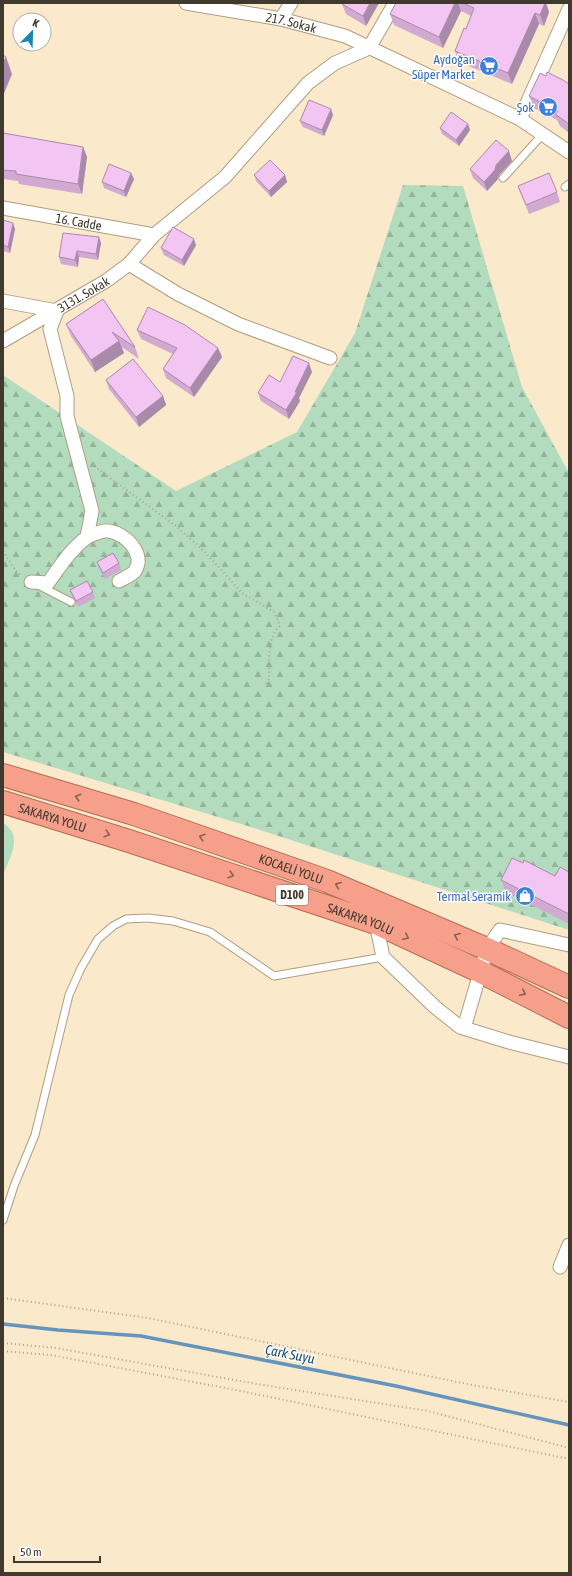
<svg xmlns="http://www.w3.org/2000/svg" width="572" height="1576" font-family="'Asap Condensed',sans-serif">
<style>
.grass{fill:#b3dcbe}
.forest{fill:url(#forest-firs)}
.lines{fill:none;stroke-linecap:round;stroke-linejoin:round}
.stream{stroke:#6595bd;stroke-width:3.5}
.service-casing{stroke:#ae9e81;stroke-width:9}
.minor-casing{stroke:#ae9e81;stroke-width:15}
.trunk-casing{stroke:#b56d57;stroke-width:24}
.path{stroke:#aea28a;stroke-width:2;stroke-dasharray:1 3;stroke-linecap:butt}
.service{stroke:#fff;stroke-width:7}
.minor{stroke:#fff;stroke-width:13}
.trunk{stroke:#f6a08b;stroke-width:22}
.wall{fill:#d1a9d1}
.shaded-wall{fill:#aa8aaa}
.building{fill:#f3c5f3;stroke:#aa8aaa}
.oneway{stroke:#896253}
.labels{text-anchor:middle;dominant-baseline:central;stroke-width:3;stroke-linejoin:round;paint-order:stroke}
.shield{fill:#fff;stroke:#79746c;stroke-width:1}
.shield-label{font-size:12px;font-weight:bold;fill:#40392d}
.street-label{font-size:13px;fill:#40392d;stroke:#fff}
.shop-label{font-size:13px;fill:#366cbe;stroke:#fff;text-anchor:end}
.water-label{font-size:14px;font-style:italic;fill:#154c74;stroke:#fff}
</style>
<defs>
<pattern id="forest-firs" width="22" height="20" patternUnits="userSpaceOnUse"><rect width="22" height="20" fill="#b3dcbe"/><path d="M5 1l3.5 6h-7zM16 11l3.5 6h-7z" fill="#93b39b"/></pattern>
</defs>
<rect width="100%" height="100%" fill="#fae9ca"/>
<path class="grass" d="M3,823C24,836 10,857 3,875Z"/>
<path class="forest" d="M403,185L463,186L522,387L569,473V930L251,827L3,752V375L176,491L297,432L355,333Z"/>
<g class="lines">
<path class="stream" d="M3,1324L58,1330L141,1336L396,1386L569,1425"/>
<defs>
<g id="service">
<path d="M503,178L543,134"/>
<path d="M565,187L569,184"/>
<path d="M38,585L71,602"/>
<path d="M3,1220L14,1186L35,1135L69,995L81,968L98,939L113,926L126,919L148,918L173,921L210,932L274,976L383,957"/>
</g>
<g id="minor">
<path id="s1" d="M186,3L281,19L345,36L520,119L569,152"/>
<path d="M281,19L291,3"/>
<path d="M369,48L395,3"/>
<path d="M520,119L569,9"/>
<path id="s2" d="M3,208L154,235"/>
<path d="M129,264L178,294L238,324L330,358"/>
<path d="M3,301L57,311L50,329L67,396V416L92,511L87,537"/>
<path id="s3" d="M3,341L106,281L129,264L154,235L225,177L308,83L335,63L369,48"/>
<path d="M31,582L48,583C59,568 70,550 86,538C90,535 104,530 109,531C126,534 146,554 135,571C132,575 124,578 119,581"/>
<path d="M376,923L383,957L435,1007L460,1027L509,1042L569,1057"/>
<path d="M464,1028L487,949L500,930L569,945"/>
<path d="M560,1267L569,1245"/>
</g>
<g id="trunk">
<path id="s4" d="M3,775L134,814L327,881L487,949L569,987"/>
<path id="s5" d="M3,802L129,841L376,923L479,971L569,1017"/>
</g>
</defs>
<use href="#service" class="service-casing"/>
<use href="#minor" class="minor-casing"/>
<use href="#trunk" class="trunk-casing"/>
<g class="path">
<path d="M91,464L176,526L205,552L242,593L274,612L280,626C266,638 270,662 269,679L266,685"/>
<path d="M3,551L16,571L21,575"/>
<path d="M3,1298L148,1318L472,1385L569,1402"/>
<path d="M3,1343L56,1348L257,1384L428,1411L569,1448"/>
<path d="M3,1351L51,1355L236,1390L569,1459"/>
</g>
<use href="#service" class="service"/>
<use href="#minor" class="minor"/>
<use href="#trunk" class="trunk"/>
</g>
<g class="wall">
<path d="M343,3H379L366,26L346,14L342,4Z"/>
<path d="M396,3H546L549,12L544,26L539,24L512,84L459,62L455,51L466,29L471,16L461,11L443,48L394,25L390,14Z"/>
<path d="M546,76L569,84V133L560,126L557,120L534,108L529,96Z"/>
<path d="M333,115L324,136L303,127L300,121Z"/>
<path d="M468,124L470,130L459,146L442,134L440,128Z"/>
<path d="M3,133L83,147L87,157L82,194L19,184L18,181L3,179Z"/>
<path d="M512,161L499,175L498,179L487,191L473,178L470,169Z"/>
<path d="M254,175H285L287,182L271,197L256,181Z"/>
<path d="M134,179L126,197L104,188L102,182Z"/>
<path d="M518,186L557,192L560,202L529,214Z"/>
<path d="M3,220L15,229L10,253L3,251Z"/>
<path d="M99,237L101,243L98,260L79,257L78,267L61,264L59,257Z"/>
<path d="M196,245L184,266L164,255L161,248Z"/>
<path d="M103,299L135,347L139,359L122,347L124,353L95,372L71,336L66,324Z"/>
<path d="M137,330L218,348L222,357L194,397L166,378L163,369L173,354L141,339Z"/>
<path d="M312,372L299,398L300,401L289,419L261,401L258,393L280,382Z"/>
<path d="M106,380L163,396L166,405L139,427L109,389Z"/>
<path d="M97,562L119,563L121,570L105,579L99,568Z"/>
<path d="M70,590L93,592L95,598L78,607L72,596Z"/>
<path d="M523,863L555,876L569,872V924L506,892L501,880Z"/>
</g>
<g class="shaded-wall">
<path d="M370,3H379L366,26L363,16Z"/>
<path d="M455,3H458L461,11L443,48L439,37Z"/>
<path d="M545,3H546L549,12L544,26L540,15Z"/>
<path d="M535,13L539,24L512,84L508,73Z"/>
<path d="M6,57L12,74L3,96V64Z"/>
<path d="M331,109L333,115L324,136L322,130Z"/>
<path d="M468,124L470,130L459,146L456,140Z"/>
<path d="M83,147L87,157L82,194L78,184Z"/>
<path d="M509,151L512,161L499,175L498,179L487,191L484,182L496,165Z"/>
<path d="M131,173L134,179L126,197L124,191Z"/>
<path d="M285,175L287,182L271,197L269,191Z"/>
<path d="M13,223L15,229L10,253L8,247Z"/>
<path d="M99,237L101,243L98,260L96,254Z"/>
<path d="M194,239L196,245L184,266L182,260Z"/>
<path d="M77,251L79,257L78,267L75,260Z"/>
<path d="M119,341L124,353L95,372L91,360Z"/>
<path d="M218,348L222,357L194,397L190,388Z"/>
<path d="M309,363L312,372L299,398L300,401L289,419L286,410Z"/>
<path d="M163,396L166,405L139,427L136,417Z"/>
</g>
<g class="building">
<path d="M343,3H370L363,16L342,4Z"/>
<path d="M396,3H455L439,37L390,14Z"/>
<path d="M463,3H545L540,15L535,13L508,73L455,51L464,28L466,29L474,8Z"/>
<path d="M3,55L6,57L3,64Z"/>
<path d="M547,72L563,80L569,84V124L555,114L558,111L529,96L540,73L546,76Z"/>
<path d="M309,100L331,109L322,130L300,121Z"/>
<path d="M451,112L468,124L456,140L440,128Z"/>
<path d="M3,133L83,147L78,184L16,174V171L3,170Z"/>
<path d="M496,140L509,151L496,165L495,170L484,182L470,169Z"/>
<path d="M270,160L285,175L269,191L254,175Z"/>
<path d="M109,164L131,173L124,191L102,182Z"/>
<path d="M549,173L557,192L526,205L518,186Z"/>
<path d="M3,220L13,223L8,247L3,245Z"/>
<path d="M173,227L194,239L182,260L161,248Z"/>
<path d="M63,233L99,237L96,254L77,251L75,260L59,257Z"/>
<path d="M103,299L135,347L112,332L119,341L91,360L66,324Z"/>
<path d="M148,307L185,325L218,348L190,388L163,369L177,348L137,330Z"/>
<path d="M293,356L309,363L295,392H297L286,410L258,393L269,375L280,382Z"/>
<path d="M133,359L163,396L136,417L106,380Z"/>
<path d="M113,553L119,563L103,573L97,562Z"/>
<path d="M87,581L93,592L76,601L70,590Z"/>
<path d="M512,858L523,863L524,860L555,876L560,867L569,872V914L501,880Z"/>
</g>
<defs><path id="oneway-chevron" d="M-2-3.5L2.5 0L-2 3.5" fill="none" stroke-width="1.6" stroke-linecap="round" stroke-linejoin="round"/></defs>
<g class="oneway">
<use href="#oneway-chevron" transform="translate(78 797) rotate(-163)"/>
<use href="#oneway-chevron" transform="translate(107 834) rotate(17)"/>
<use href="#oneway-chevron" transform="translate(202 837) rotate(-161)"/>
<use href="#oneway-chevron" transform="translate(231 875) rotate(18)"/>
<use href="#oneway-chevron" transform="translate(338 885) rotate(-157)"/>
<use href="#oneway-chevron" transform="translate(457 936) rotate(-157)"/>
<use href="#oneway-chevron" transform="translate(406 937) rotate(25)"/>
<use href="#oneway-chevron" transform="translate(523 993) rotate(27)"/>
</g>
<defs>
<symbol id="supermarket-disc" viewBox="-11 -11 22 22"><circle r="9.5" fill="#3f7fe0" stroke="#fff"/><path d="M-6-5.5h2.5l.6 2H6L4.5 2H-2.5L-4.4-4H-6ZM-1.5 3.2a1.3 1.3 0 1 0 .1 0ZM3 3.2a1.3 1.3 0 1 0 .1 0Z" fill="#fff"/></symbol>
<symbol id="shop-disc" viewBox="-11 -11 22 22"><circle r="9.5" fill="#3f7fe0" stroke="#fff"/><path d="M-5-2.5h2.3a2.7 3.5 0 0 1 5.4 0H5L5.5 6h-11ZM-1.5-2.5h3a1.5 2.3 0 0 0-3 0Z" fill="#fff"/></symbol>
</defs>
<g fill-rule="evenodd">
<use href="#supermarket-disc" x="478" y="55" width="22" height="22"/>
<use href="#supermarket-disc" x="537" y="96" width="22" height="22"/>
<use href="#shop-disc" x="514" y="885" width="22" height="22"/>
</g>
<g class="labels">
<rect class="shield" x="276" y="885" width="32" height="20" rx="3"/>
<g class="shield-label">
<text x="292" y="895">D100</text>
</g>
<g class="street-label">
<text stroke="none"><textPath href="#s1" startOffset="107">217. Sokak</textPath></text>
<text stroke="none"><textPath href="#s2" startOffset="77">16. Cadde</textPath></text>
<text stroke="none"><textPath href="#s3" startOffset="93">3131. Sokak</textPath></text>
<text stroke="none"><textPath href="#s5" startOffset="52">SAKARYA YOLU</textPath></text>
<text stroke="none"><textPath href="#s4" startOffset="303">KOCAELİ YOLU</textPath></text>
<text stroke="none"><textPath href="#s5" startOffset="376">SAKARYA YOLU</textPath></text>
</g>
<g class="shop-label">
<text x="475" y="59">Aydoğan<tspan x="475" dy="15">Süper Market</tspan></text>
<text x="534" y="107">Şok</text>
<text x="511" y="896">Termal Seramik</text>
</g>
<g class="water-label">
<text transform="translate(290 1354) rotate(11)">Çark Suyu</text>
</g>
</g>
<rect width="572" height="1576" fill="none" stroke="#40392d" stroke-width="8"/>
<g transform="translate(32 32) rotate(23)"><circle r="19" fill="#ffffff" stroke="#b3b0ab"/>
<path d="M0-3L7 15L0 10L-7 15Z" fill="#1988ae"/>
<text y="-6" font-size="11" font-weight="bold" text-anchor="middle" fill="#40392d">K</text>
</g>
<path d="M14 1556v6h86v-6" fill="none" stroke="#40392d" stroke-width="2"/>
<text x="20" y="1556" font-size="12" fill="#40392d" stroke="#ffffff" stroke-width="3" paint-order="stroke">50 m</text>
</svg>
